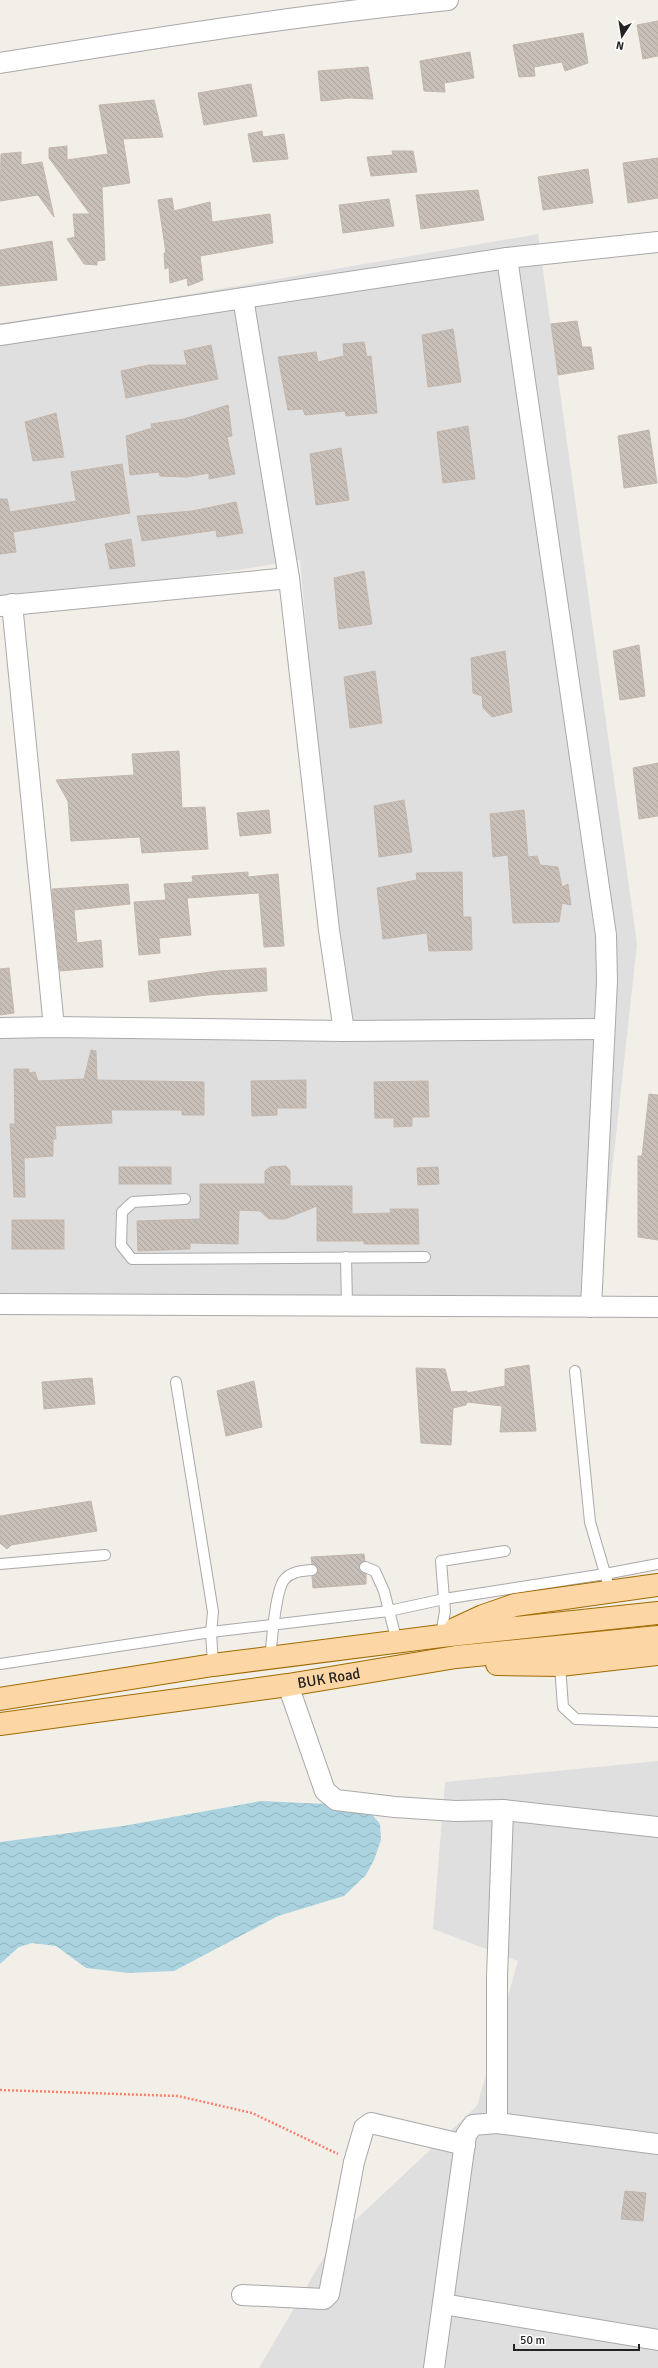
<svg xmlns="http://www.w3.org/2000/svg" width="658" height="2368" font-family="Signika,sans-serif">
<style>
.residential{fill:#e0dfdf}
.water{fill:url(#water-waves)}
.building{fill:url(#building-back-hatch);stroke:#c4b6ab}
.lines{fill:none;stroke-linecap:round;stroke-linejoin:round}
.service-casing{stroke:#a9a9a9;stroke-width:12}
.minor-casing{stroke:#a9a9a9;stroke-width:22}
.primary-casing{stroke:#a06b00;stroke-width:24}
.path{stroke:#fa8072;stroke-width:2.5;stroke-dasharray:2 2;stroke-linecap:butt}
.service{stroke:#fff;stroke-width:10}
.minor{stroke:#fff;stroke-width:20}
.primary{stroke:#fcd6a4;stroke-width:22}
.labels{text-anchor:middle;dominant-baseline:central;stroke-width:3;stroke-linejoin:round;paint-order:stroke}
.street-label{font-size:15px;fill:#222;stroke:#fff}
</style>
<defs>
<pattern id="water-waves" width="16" height="10" patternUnits="userSpaceOnUse"><rect width="16" height="10" fill="#aad3df"/><path d="M0 5q4-4 8 0t8 0" fill="none" stroke="#92b5bf"/></pattern>
<pattern id="building-back-hatch" width="6" height="6" patternUnits="userSpaceOnUse"><rect width="6" height="6" fill="#c7bfb8"/><path d="M-1 5l2 2M0 0l6 6M5-1l2 2" fill="none" stroke="#aba49e"/></pattern>
</defs>
<rect width="100%" height="100%" fill="#f2efe9"/>
<g class="residential">
<path d="M538,234L637,944L598,1299L0,1298V1022H341L300,560L0,607V327Z"/>
<path d="M658,1761V2368H259L334,2240L477,2106L518,1961L433,1929L445,1782Z"/>
</g>
<path class="water" d="M261,1801L326,1804L370,1812L380,1824L381,1840L374,1860L366,1875L344,1896L278,1916L174,1971L129,1973L86,1968L56,1946L32,1943L19,1947L0,1964V1842L123,1826Z"/>
<g class="building">
<path d="M658,21V56L643,59L637,25Z"/>
<path d="M583,33L588,63L565,71L562,62L534,67L535,76L519,77L513,45Z"/>
<path d="M470,52L474,78L444,83L445,92L424,91L420,61Z"/>
<path d="M368,67L373,99L350,98L321,101L318,71Z"/>
<path d="M251,84L257,116L204,125L198,93Z"/>
<path d="M154,100L163,137L123,139L130,183L102,187L105,260L97,261V265L84,264L67,239L75,237L73,214H90L49,158V148L67,146V160L108,154L99,105Z"/>
<path d="M262,131L263,137L284,134L288,159L253,162L248,134Z"/>
<path d="M392,151H413L417,172L371,176L367,157L393,155Z"/>
<path d="M21,152V165L42,162L54,217L38,195L0,201L1,154Z"/>
<path d="M658,158V198L628,203L623,163Z"/>
<path d="M588,169L593,203L543,210L538,177Z"/>
<path d="M478,190L484,220L421,229L416,195Z"/>
<path d="M172,198L174,211L210,202L212,222L270,214L273,243L200,256L203,280L188,286L187,278L170,283L169,267L165,269L164,253H166L158,200Z"/>
<path d="M389,199L394,226L343,233L339,205Z"/>
<path d="M52,241L57,280L0,286V250Z"/>
<path d="M577,321L582,347H591L594,369L558,375L551,324Z"/>
<path d="M453,329L461,382L428,387L422,335Z"/>
<path d="M364,342L367,357L371,356L377,413L346,416L345,411L305,415L303,409L288,410L278,357L316,352L318,362L344,356L343,344Z"/>
<path d="M211,345L218,379L126,398L121,371L149,365H187L184,351Z"/>
<path d="M228,405L232,436L227,437L235,474L209,479V473L187,477L160,476L159,472L130,475L126,436L152,428L151,424L184,419Z"/>
<path d="M56,413L64,457L33,461L25,422Z"/>
<path d="M468,426L475,479L443,483L437,432Z"/>
<path d="M649,430L657,483L624,488L618,436Z"/>
<path d="M341,448L349,500L316,505L310,454Z"/>
<path d="M122,464L130,513L13,532L16,552L0,554V499H7L10,512L76,501L71,472Z"/>
<path d="M236,502L243,533L217,537L216,530L142,541L137,516L192,511Z"/>
<path d="M131,539L135,566L110,569L105,544Z"/>
<path d="M364,571L372,624L339,629L334,578Z"/>
<path d="M639,645L645,696L620,700L613,651Z"/>
<path d="M505,651L512,712L492,717L483,708L482,696L473,693L471,658Z"/>
<path d="M375,671L382,723L350,728L344,677Z"/>
<path d="M179,751L182,808L205,807L208,849L142,853L140,837L71,841L68,801L56,780L134,775L132,754Z"/>
<path d="M658,763V816L639,819L633,768Z"/>
<path d="M404,800L412,852L379,857L374,806Z"/>
<path d="M269,810L271,833L240,836L237,813Z"/>
<path d="M524,810L528,857L537,856L540,865L558,867L562,887L568,884L571,905L562,903L559,922L513,923L508,855L493,857L490,814Z"/>
<path d="M248,872V877L278,874L284,946L264,947L259,893L187,898L191,935L159,938L160,953L139,955L134,902L166,900L164,884L193,882L192,876Z"/>
<path d="M462,872L463,917H471L472,950L429,951L427,933L383,939L377,888L417,880L416,873Z"/>
<path d="M128,884L130,904L74,910L77,943L101,940L103,967L60,971L52,889Z"/>
<path d="M9,968L14,1013L0,1015V969Z"/>
<path d="M266,968L267,991L207,995L150,1002L148,981L218,971Z"/>
<path d="M91,1050L96,1051L97,1080L204,1082V1115H182V1110H111L112,1123L55,1126L56,1139H53V1156L24,1158L25,1197H14L10,1124H15L14,1069H29V1073L35,1072L38,1081L84,1079Z"/>
<path d="M306,1080V1108H277V1115L252,1116L251,1081Z"/>
<path d="M428,1081L429,1117H412V1126L394,1127V1118H375L374,1082Z"/>
<path d="M649,1094L658,1095V1240L638,1237V1156H642Z"/>
<path d="M286,1166L290,1171V1186H352V1214L391,1213L390,1209H418L419,1244H364V1241H317V1206L285,1219H269L260,1211L239,1210L238,1244L190,1243V1249L138,1251L137,1221L200,1219V1184H265V1171L270,1167Z"/>
<rect x="119" y="1167" width="52" height="17"/>
<path d="M438,1167L439,1184L418,1185L417,1168Z"/>
<rect x="12" y="1220" width="52" height="29"/>
<path d="M529,1365L536,1431L500,1432L502,1406L467,1402L466,1405L453,1408L451,1445L421,1443L416,1368L445,1369L451,1392L467,1391V1393L505,1386V1369Z"/>
<path d="M92,1378L95,1404L44,1409L42,1382Z"/>
<path d="M254,1381L262,1427L226,1436L217,1391Z"/>
<path d="M91,1501L97,1531L11,1545L7,1549L0,1543V1516Z"/>
<path d="M364,1554L365,1561L361,1562L359,1568L366,1574V1584L313,1588L312,1576L316,1575L318,1570L317,1566L312,1564L311,1557Z"/>
<path d="M625,2191L646,2193L643,2221L621,2219Z"/>
</g>
<g class="lines">
<defs>
<g id="service">
<path d="M185,1199L133,1202L122,1212L121,1245L132,1259L425,1257"/>
<path d="M346,1257L347,1305"/>
<path d="M575,1371L590,1522L607,1580"/>
<path d="M176,1382L213,1612L211,1632L213,1665"/>
<path d="M0,1564L105,1555"/>
<path d="M365,1567L375,1571L384,1591L397,1642"/>
<path d="M441,1636L445,1611L444,1599L605,1574L658,1564"/>
<path d="M270,1659C272,1641 275,1592 284,1580C291,1571 302,1571 312,1570"/>
<path d="M0,1664L211,1632L389,1611L444,1599L441,1561L505,1551"/>
<path d="M560,1665L563,1707L576,1719L658,1722"/>
</g>
<g id="minor">
<path d="M0,63C149,39 298,15 448,0"/>
<path d="M507,258L606,935L607,981L591,1307"/>
<path d="M243,298L289,578L329,930L344,1031"/>
<path d="M0,335L507,258L658,242"/>
<path d="M12,604L54,1027"/>
<path d="M0,606L289,578"/>
<path d="M0,1028L54,1027L344,1031L603,1029"/>
<path d="M0,1304L658,1307"/>
<path d="M288,1685L325,1791L336,1800L395,1807L455,1811L503,1810L658,1827"/>
<path d="M497,2123V1977L503,1810"/>
<path d="M242,2295L324,2299L329,2294L354,2162L364,2128L371,2123L465,2145"/>
<path d="M443,2304L658,2340"/>
<path d="M434,2368L466,2135L473,2125L497,2123L658,2144"/>
</g>
<g id="primary">
<path d="M455,1629L483,1616L515,1605L658,1585"/>
<path d="M497,1664L560,1665L658,1654"/>
<path d="M0,1699L213,1665L441,1636L658,1613"/>
<path id="s1" d="M0,1724L288,1685L456,1657L658,1637"/>
</g>
</defs>
<use href="#service" class="service-casing"/>
<use href="#minor" class="minor-casing"/>
<use href="#primary" class="primary-casing"/>
<path class="path" d="M0,2090L178,2096L252,2113L338,2154"/>
<use href="#service" class="service"/>
<use href="#minor" class="minor"/>
<use href="#primary" class="primary"/>
</g>
<g class="labels">
<g class="street-label">
<text stroke="none"><textPath href="#s1" startOffset="332">BUK Road</textPath></text>
</g>
</g>
<g transform="translate(622 36) rotate(192)" stroke="#ffffff" stroke-width="3" paint-order="stroke">
<path d="M0-3L7 15L0 10L-7 15Z" fill="#222222"/>
<text y="-6" font-size="11" font-weight="bold" text-anchor="middle" fill="#222222">N</text>
</g>
<path d="M514 2344v6h125v-6" fill="none" stroke="#222222" stroke-width="2"/>
<text x="520" y="2344" font-size="12" fill="#222222" stroke="#ffffff" stroke-width="3" paint-order="stroke">50 m</text>
</svg>
